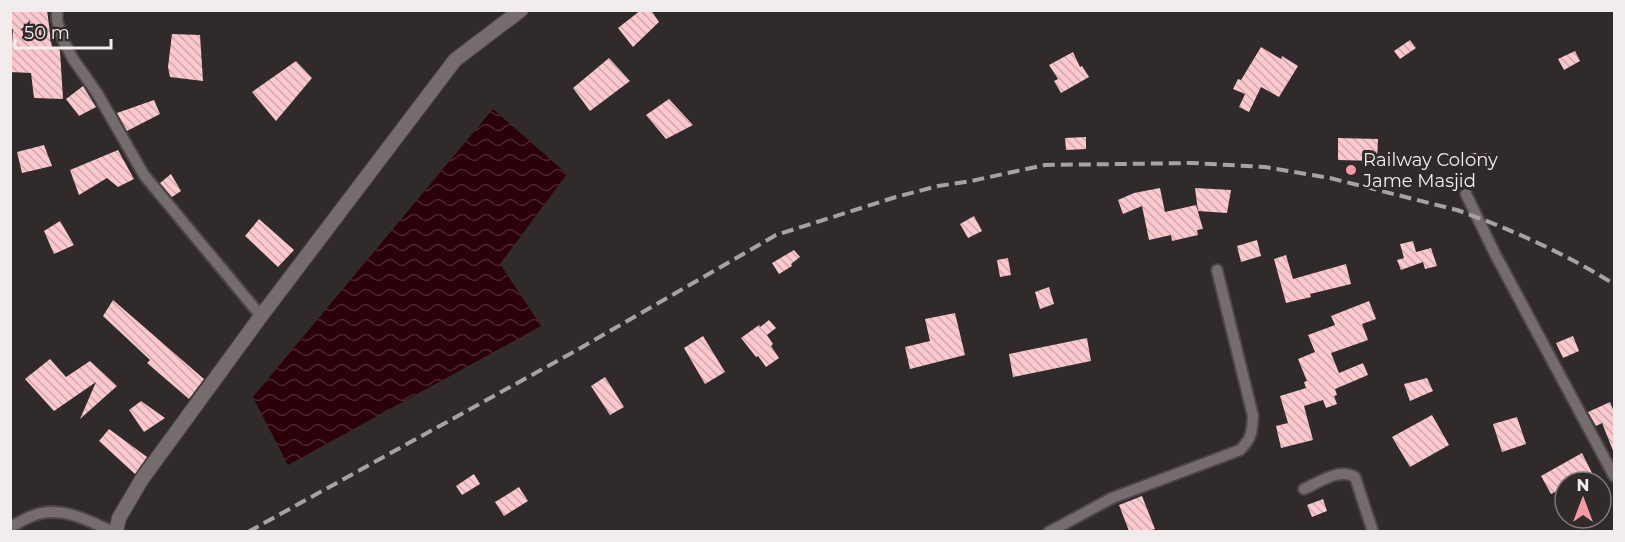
<svg xmlns="http://www.w3.org/2000/svg" width="1625" height="542" font-family="Montserrat,sans-serif">
<style>
.water{fill:url(#water-waves)}
.building{fill:url(#building-back-hatch)}
.lines{fill:none;stroke-linecap:round;stroke-linejoin:round}
.minor-casing{stroke:#4d4647;stroke-width:14}
.tertiary-casing{stroke:#4d4647;stroke-width:16}
.minor{stroke:#756c6d;stroke-width:10}
.tertiary{stroke:#756c6d;stroke-width:14}
.rail{stroke:#a7a1a2;stroke-width:4;stroke-dasharray:12 6;stroke-linecap:butt}
.poi-dot{fill:#f49aa5;stroke:#312a2b;stroke-width:2}
.labels{text-anchor:middle;dominant-baseline:central;stroke-width:6;stroke-linejoin:round;paint-order:stroke}
.poi-label{font-size:18px;fill:#f2eced;stroke:#312a2b;text-anchor:start}
</style>
<defs>
<pattern id="water-waves" width="16" height="10" patternUnits="userSpaceOnUse" patternTransform="scale(1.5)"><rect width="16" height="10" fill="#2c0009"/><path d="M0 5q4-4 8 0t8 0" fill="none" stroke="#4b252d"/></pattern>
<pattern id="building-back-hatch" width="6" height="6" patternUnits="userSpaceOnUse" patternTransform="scale(1.5)"><rect width="6" height="6" fill="#fbc8cd"/><path d="M-1 5l2 2M0 0l6 6M5-1l2 2" fill="none" stroke="#cea8ac"/></pattern>
</defs>
<rect width="100%" height="100%" fill="#312a2b"/>
<path class="water" d="M493,109L567,174L500,264L541,326L288,465L253,397Z"/>
<g class="building">
<path d="M10,10H47L52,48L59,49L60,51L63,99L34,98L31,73L10,72L13,29H10Z"/>
<path d="M641,10H651L659,22L633,47L618,28Z"/>
<path d="M172,34L200,35L203,81L170,77L168,67Z"/>
<path d="M1410,40L1416,48L1400,59L1394,51Z"/>
<path d="M1261,47L1281,59L1282,56L1298,66L1279,97L1261,87L1249,112L1239,107L1245,94L1233,89L1238,79L1241,80Z"/>
<path d="M1575,51L1580,61L1564,70L1558,59Z"/>
<path d="M1073,52L1080,67L1082,66L1089,77L1061,93L1054,81L1058,79L1049,65Z"/>
<path d="M609,58L630,81L590,111L573,88Z"/>
<path d="M296,61L312,78L276,121L252,92Z"/>
<path d="M83,86L96,107L79,116L66,99Z"/>
<path d="M669,99L693,125L666,139L646,115Z"/>
<path d="M154,100L160,114L127,131L117,113Z"/>
<path d="M1086,137V149L1066,150L1065,138Z"/>
<path d="M1338,138L1378,139L1377,161L1338,160Z"/>
<path d="M44,145L52,166L22,173L17,152Z"/>
<path d="M118,150L134,179L118,187L107,178L79,195L70,170Z"/>
<path d="M1471,153H1491V163L1471,164Z"/>
<path d="M171,174L181,191L172,197L160,183Z"/>
<path d="M1160,188L1165,212L1196,205L1203,229L1197,230L1198,235L1172,241L1171,235L1149,240L1142,206L1123,214L1118,200L1134,193Z"/>
<path d="M1195,188L1231,190L1227,213L1198,211Z"/>
<path d="M974,216L982,231L968,238L960,224Z"/>
<path d="M259,219L294,250L278,267L245,236Z"/>
<path d="M60,221L74,245L54,254L44,231Z"/>
<path d="M1257,240L1261,256L1241,262L1237,246Z"/>
<path d="M1413,241L1416,252L1431,248L1437,266L1425,269L1423,262L1401,270L1397,260L1404,258L1400,244Z"/>
<path d="M794,250L800,257L791,264L792,266L779,274L772,263Z"/>
<path d="M1286,255L1293,279L1346,264L1351,284L1310,294L1311,297L1286,303L1274,259Z"/>
<path d="M1008,258L1011,275L1000,277L997,260Z"/>
<path d="M1049,287L1054,304L1040,309L1035,292Z"/>
<path d="M113,300L204,379L189,399L147,363L150,360L103,316Z"/>
<path d="M1369,301L1376,319L1362,324L1368,340L1331,353L1339,373L1363,363L1368,375L1335,389L1337,395L1334,396L1337,404L1326,408L1323,400L1304,406L1313,440L1281,448L1276,426L1288,423L1280,396L1306,388L1304,382L1307,381L1298,359L1315,352L1308,335L1335,325L1331,316Z"/>
<path d="M955,313L965,355L910,369L905,347L930,341L925,319Z"/>
<path d="M769,320L776,328L767,335L773,344L771,346L779,358L766,367L758,356L756,357L741,338L759,325L760,327Z"/>
<path d="M703,336L725,372L705,384L684,348Z"/>
<path d="M1573,336L1579,351L1563,358L1556,343Z"/>
<path d="M1087,338L1091,361L1013,377L1009,354Z"/>
<path d="M50,359L66,377L90,361L117,386L80,419L96,382L54,411L25,379Z"/>
<path d="M605,377L624,407L610,415L591,386Z"/>
<path d="M1427,378L1433,391L1410,401L1404,384Z"/>
<path d="M141,401L165,418L144,432L129,410Z"/>
<path d="M1610,402L1614,412V453L1602,423L1596,426L1588,412Z"/>
<path d="M1432,415L1449,445L1410,467L1392,437Z"/>
<path d="M1517,417L1526,444L1502,452L1493,424Z"/>
<path d="M109,429L147,457L135,474L99,441Z"/>
<path d="M1582,453L1592,473L1575,482H1565V487L1551,494L1541,476Z"/>
<path d="M474,474L480,484L462,495L456,486Z"/>
<path d="M519,487L528,501L504,516L495,502Z"/>
<path d="M1142,496L1155,529L1148,531H1129L1119,505Z"/>
<path d="M1323,499L1327,511L1312,517L1307,505Z"/>
</g>
<g class="lines">
<defs>
<g id="minor">
<path d="M57,10V20L62,38L73,59L97,93L144,175L261,316"/>
<path d="M1466,194L1495,254L1614,476"/>
<path d="M1304,489C1320,482 1338,468 1355,477L1373,532"/>
<path d="M10,527C17,524 24,519 32,516C60,504 88,521 114,532"/>
<path d="M1049,532L1112,498L1240,450C1252,438 1252,432 1253,416L1217,270"/>
</g>
<path id="tertiary" d="M116,532L119,518L142,479L261,316L455,60L521,10"/>
</defs>
<use href="#minor" class="minor-casing"/>
<use href="#tertiary" class="tertiary-casing"/>
<use href="#minor" class="minor"/>
<use href="#tertiary" class="tertiary"/>
<path class="rail" d="M248,532L577,350L776,235L896,197L938,186L971,181L1045,165L1192,163L1265,167L1330,178L1457,210C1511,229 1566,254 1614,284"/>
</g>
<circle class="poi-dot" cx="1351" cy="170" r="6"/>
<g class="labels">
<g class="poi-label">
<text x="1363" y="160">Railway Colony<tspan x="1363" dy="21">Jame Masjid</tspan></text>
</g>
</g>
<rect width="1625" height="542" fill="none" stroke="#f2eced" stroke-width="24"/>
<g transform="translate(1583 500)"><circle r="28" fill="#312a2b" stroke="#7e7879" stroke-width="1.5"/>
<path d="M0-4.5L10 22L0 15L-10 22Z" fill="#f49aa5"/>
<text y="-9" font-size="16" font-weight="bold" text-anchor="middle" fill="#f2eced">N</text>
</g>
<path d="M15 39v9h96v-9" fill="none" stroke="#f2eced" stroke-width="3"/>
<text x="24" y="39" font-size="18" fill="#f2eced" stroke="#312a2b" stroke-width="4.5" paint-order="stroke">50 m</text>
</svg>
